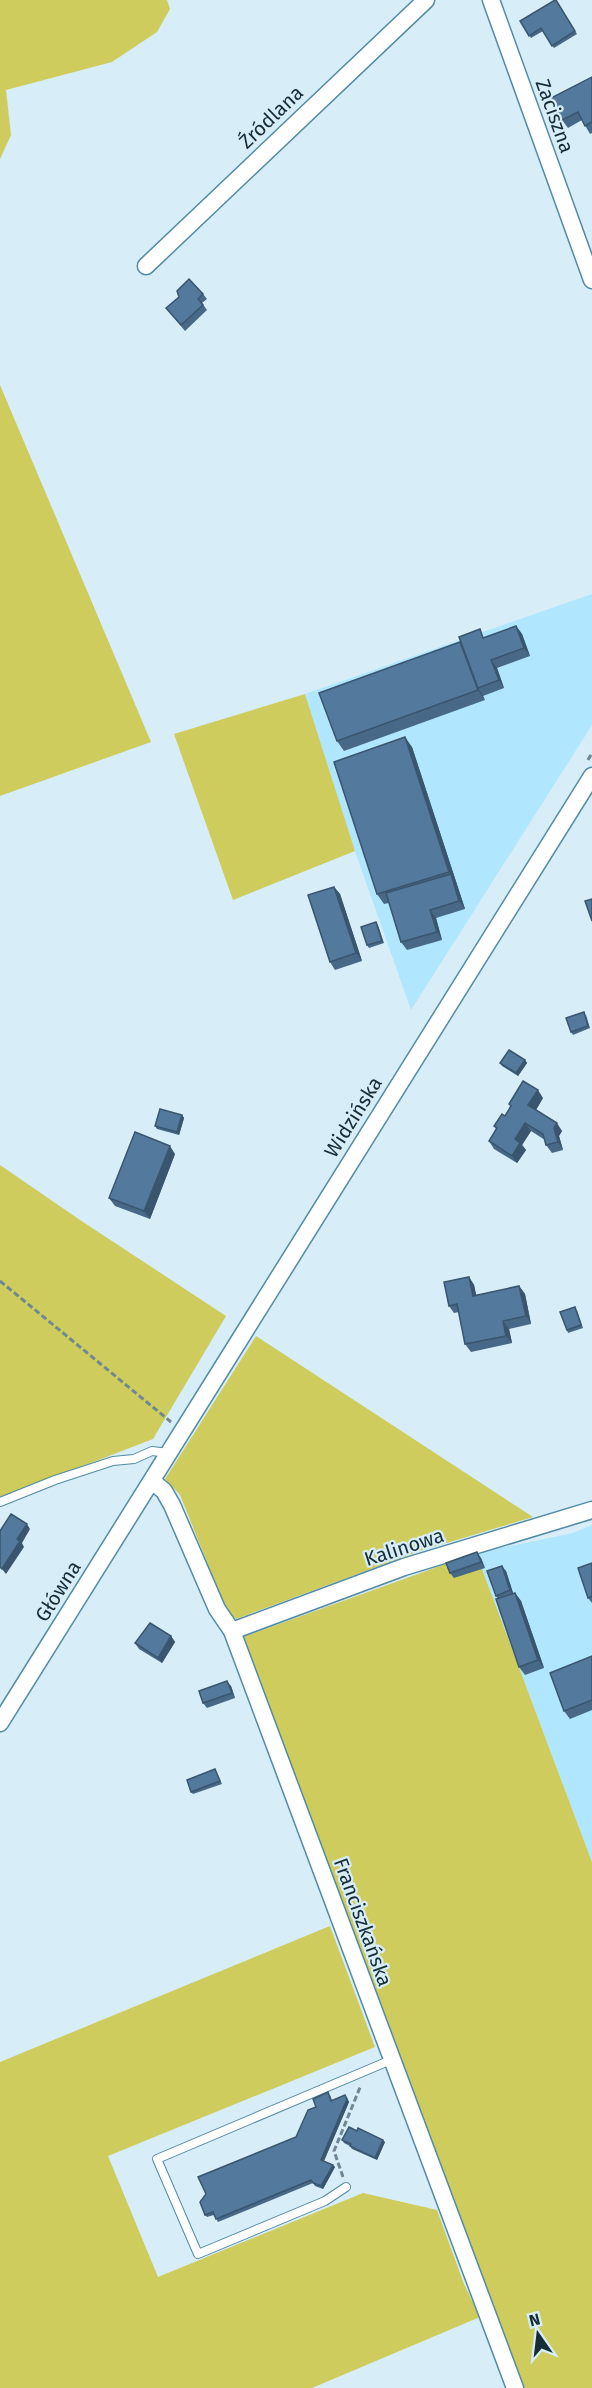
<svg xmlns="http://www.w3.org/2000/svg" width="592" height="2388" font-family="'Fira Sans',sans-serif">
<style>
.built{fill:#b0e6fe}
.green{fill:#cfcc5e}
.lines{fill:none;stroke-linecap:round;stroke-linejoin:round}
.service-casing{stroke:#528ba3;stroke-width:10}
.minor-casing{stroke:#528ba3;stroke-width:19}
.path{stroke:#718892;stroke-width:3;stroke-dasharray:6 3;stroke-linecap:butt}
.service{stroke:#fff;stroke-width:8}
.minor{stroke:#fff;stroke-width:16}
.wall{fill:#476987}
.shaded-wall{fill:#3a556e}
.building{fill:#537a9d;stroke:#3a556e;stroke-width:1.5}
.labels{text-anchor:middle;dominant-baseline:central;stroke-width:4.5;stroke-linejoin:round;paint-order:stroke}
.street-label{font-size:20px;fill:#162d37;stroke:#d7edf8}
</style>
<rect width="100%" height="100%" fill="#d7edf8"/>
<g class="built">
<path d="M592,594V725L411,1010L355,851L305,694Z"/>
<path d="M592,1525V1862L476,1553L573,1533Z"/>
</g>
<g class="green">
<path d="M0,0H167L170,9L157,32L112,62L6,90L11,135L0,159Z"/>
<path d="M0,385L151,742L0,796Z"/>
<path d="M305,694L355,851L233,900L174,734Z"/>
<path d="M0,1165L80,1220L226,1316L153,1439L0,1498Z"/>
<path d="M256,1336L533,1517L420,1551L236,1619L227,1612L180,1495L165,1479Z"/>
<path d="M476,1553L592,1862V2388H524L243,1637Z"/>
<path d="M330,1926L375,2047L108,2156L158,2277L363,2193L437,2210L464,2284L480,2317L312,2388H0V2062Z"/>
</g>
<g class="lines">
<defs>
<g id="service">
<path d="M0,1502L55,1480L113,1461L134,1459L152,1451L168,1453"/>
<path d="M346,2187L325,2201L198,2254L157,2159L391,2060"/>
</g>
<g id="minor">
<path d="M491,0L592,280"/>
<path d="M146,266L426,0"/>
<path d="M152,1481L164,1491L172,1505L217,1609L232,1631L515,2388"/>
<path d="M232,1631L404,1567L592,1510"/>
<path d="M0,1723L592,776"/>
</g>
</defs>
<use href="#service" class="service-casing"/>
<use href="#minor" class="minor-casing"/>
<g class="path">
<path d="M588,760L592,753"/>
<path d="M0,1281L171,1422"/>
<path d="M343,2177L334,2151L361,2085"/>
</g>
<use href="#service" class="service"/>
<use href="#minor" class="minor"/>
</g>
<g class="wall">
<path d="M555,0L577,34L554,48L543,31L531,38L520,21Z"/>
<path d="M592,77V133L590,134L582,120L568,128L562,120Z"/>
<path d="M203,294L207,299L202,303L207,310L185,331L166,308Z"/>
<path d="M516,626L522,634L530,656L497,668L504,688L483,696L485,700L344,751L337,741L460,642L486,637Z"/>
<path d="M412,747L465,909L436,918L442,940L407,950L401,942L389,903L384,904L377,894Z"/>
<path d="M334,887L340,894L362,961L335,970L330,962Z"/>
<path d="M376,922L378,925L384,943L369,948L367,945Z"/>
<path d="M586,1015L590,1028L573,1035L571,1032Z"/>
<path d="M525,1060L527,1063L518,1076L502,1066L500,1063Z"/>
<path d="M543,1098L536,1110L562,1131L559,1136L563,1150L552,1153L546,1145L545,1140L531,1131L522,1145L526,1150L517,1163L494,1149L489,1141L496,1129L494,1126L505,1116L511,1107L509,1104Z"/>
<path d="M182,1115L184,1118L179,1135L157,1129L155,1126Z"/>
<path d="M175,1154L150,1219L115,1206L109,1198Z"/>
<path d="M469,1277L474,1285L476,1295L519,1286L525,1294L531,1324L509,1329L512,1343L471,1352L465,1344L459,1312L454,1313L449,1306Z"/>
<path d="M577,1310L583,1328L568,1333L567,1330Z"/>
<path d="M481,1558L485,1568L454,1578L450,1573Z"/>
<path d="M592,1563V1603L588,1598Z"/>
<path d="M506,1571L513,1593H515L521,1601L544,1668L525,1675L519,1667L498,1599L496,1596Z"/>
<path d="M171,1636L175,1642L162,1663L139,1649L135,1643Z"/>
<path d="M592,1656V1710L570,1719L564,1711Z"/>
<path d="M231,1686L235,1698L207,1708L203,1703Z"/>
<path d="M215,1769L222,1784L193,1794L191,1792Z"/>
<path d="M330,2095L332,2100L347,2098L349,2102L324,2161L335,2167L323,2189L315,2186L313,2183L218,2222L214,2215L207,2217L205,2215L296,2137Z"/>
<path d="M342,2140L385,2142L377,2160L352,2149L350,2146L344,2143Z"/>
</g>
<g class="shaded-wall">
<path d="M516,626L522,634L530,656L524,648Z"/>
<path d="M460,642L478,688L483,696L485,700L478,690Z"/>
<path d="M491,660L497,668L504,688L499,680Z"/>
<path d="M405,737L412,747L465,909L459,901Z"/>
<path d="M334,887L340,894L362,961L356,953Z"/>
<path d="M430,910L436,918L442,940L437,932Z"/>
<path d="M525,1060L527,1063L518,1076L516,1073Z"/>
<path d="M538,1090L543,1098L534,1113L528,1105Z"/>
<path d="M182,1115L184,1118L179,1135L177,1132Z"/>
<path d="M525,1123L531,1131L522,1145L526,1150L517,1163L512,1156L515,1139Z"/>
<path d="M557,1123L562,1131L559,1136L563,1150L558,1142L554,1128Z"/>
<path d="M170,1146L175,1154L150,1219L144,1211Z"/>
<path d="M469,1277L474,1285L478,1303L473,1296Z"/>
<path d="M519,1286L525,1294L531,1324L526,1316Z"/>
<path d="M503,1321L509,1329L512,1343L506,1336Z"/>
<path d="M27,1524L30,1529L22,1543L24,1547L6,1574L2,1569L17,1539Z"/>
<path d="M477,1552L481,1558L485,1568L481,1562Z"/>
<path d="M502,1566L506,1571L514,1596L510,1590Z"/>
<path d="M515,1593L521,1601L544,1668L538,1660Z"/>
<path d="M171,1636L175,1642L162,1663L158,1658Z"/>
<path d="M227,1681L231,1686L235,1698L232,1693Z"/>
<path d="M345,2095L349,2102L323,2163L321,2160Z"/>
<path d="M383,2140L385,2142L377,2160L375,2158Z"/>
<path d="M333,2165L335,2167L323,2189L321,2186Z"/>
</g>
<g class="building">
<path d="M555,0H556L575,31L552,46L541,28L529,36L520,21Z"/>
<path d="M592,77V122L585,126L578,112L562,120L551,98Z"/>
<path d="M189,279L203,294L198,299L203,305L181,325L166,308L179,297L177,291Z"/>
<path d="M516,626L524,648L491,660L499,680L478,688L459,637L480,629L483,638Z"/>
<path d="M460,642L478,690L337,741L319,693Z"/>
<path d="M405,737L449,872L377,894L334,762Z"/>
<path d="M451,874L459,901L430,910L437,932L401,942L386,893Z"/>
<path d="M334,887L356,953L330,962L308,895Z"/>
<path d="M592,899V921L585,901Z"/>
<path d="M376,922L382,941L367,945L361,927Z"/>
<path d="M584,1012L588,1026L571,1032L566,1018Z"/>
<path d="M509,1050L525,1060L516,1073L500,1063Z"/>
<path d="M523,1081L538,1090L528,1105L557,1123L554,1128L558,1142L546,1145L543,1134L525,1123L515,1139L520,1143L512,1156L489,1141L497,1128L494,1126L502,1114L505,1116L511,1106L509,1104Z"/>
<path d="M160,1109L182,1115L177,1132L155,1126Z"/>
<path d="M135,1132L170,1146L144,1211L109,1198Z"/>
<path d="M469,1277L473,1296L519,1286L526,1316L503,1321L506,1336L465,1344L457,1304L449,1306L444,1282Z"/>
<path d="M575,1307L581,1325L567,1330L560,1312Z"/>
<path d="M11,1514L27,1524L17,1539L20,1541L2,1569L0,1567V1531Z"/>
<path d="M477,1552L481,1562L450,1573L446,1563Z"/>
<path d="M592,1563V1596L588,1598L578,1568Z"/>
<path d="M502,1566L510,1590L496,1596L487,1571Z"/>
<path d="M515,1593L538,1660L519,1667L496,1599Z"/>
<path d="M150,1623L171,1636L158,1658L135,1643Z"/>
<path d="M592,1656V1700L564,1711L550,1673Z"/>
<path d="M227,1681L232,1693L203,1703L199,1691Z"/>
<path d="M215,1769L220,1781L191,1792L187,1780Z"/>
<path d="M328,2092L331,2101L345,2095L347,2099L321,2160L333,2165L321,2186L313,2183L311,2180L216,2219L213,2212L205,2215L200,2202L206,2194L198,2177L296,2137L308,2110L316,2107L313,2099Z"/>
<path d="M349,2127L357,2131L358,2128L383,2140L375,2158L350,2146L351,2144L342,2140Z"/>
</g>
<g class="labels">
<g class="street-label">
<text transform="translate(555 116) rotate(70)">Zaciszna</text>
<text transform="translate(271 117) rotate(-44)">Źródlana</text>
<text transform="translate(353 1117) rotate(-58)">Widzińska</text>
<text transform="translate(404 1547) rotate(-18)">Kalinowa</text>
<text transform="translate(58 1591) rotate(-58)">Główna</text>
<text transform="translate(363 1922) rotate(70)">Franciszkańska</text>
</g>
</g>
<g transform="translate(538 2334) rotate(346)" stroke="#d7edf8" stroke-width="4.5" paint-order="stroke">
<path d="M0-4.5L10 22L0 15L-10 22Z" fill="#162d37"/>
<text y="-9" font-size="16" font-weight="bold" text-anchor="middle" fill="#162d37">N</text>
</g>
</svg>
